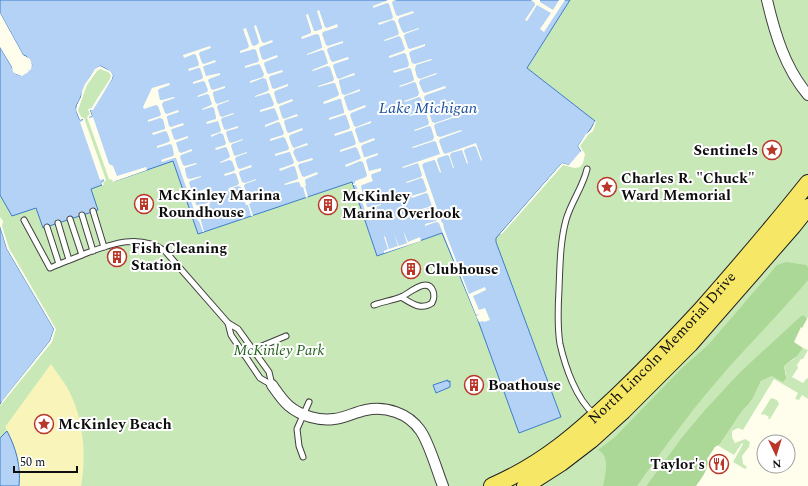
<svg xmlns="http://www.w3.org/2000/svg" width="808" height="486" font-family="Spectral,serif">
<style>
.green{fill:#c9e8b7}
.forest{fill:#abd897}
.sand{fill:#f9f5ba}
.water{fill:#b3d2f5;stroke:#3b7cca}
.pier{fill:#fffeed}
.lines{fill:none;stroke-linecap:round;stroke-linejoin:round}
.lane-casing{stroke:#404040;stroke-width:7}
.street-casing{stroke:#404040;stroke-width:12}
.primary-casing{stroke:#1e1e1e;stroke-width:18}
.lane{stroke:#fff;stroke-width:5}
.street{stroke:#fff;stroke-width:10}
.primary{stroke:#f6e866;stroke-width:16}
.labels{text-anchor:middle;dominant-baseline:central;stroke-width:4;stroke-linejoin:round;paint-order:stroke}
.poi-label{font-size:15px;font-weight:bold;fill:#0d0d0d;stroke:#fff;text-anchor:start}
.street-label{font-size:15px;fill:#0d0d0d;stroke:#fff}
.park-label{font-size:15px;font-style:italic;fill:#23631e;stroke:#fff}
.water-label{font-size:16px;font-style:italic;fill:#194f9c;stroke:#fff}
</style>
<rect width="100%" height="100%" fill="#fffeed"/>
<g class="green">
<path d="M570,0H808V317L807,319L804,315L739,373L682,437L646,486H19L20,477L7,431L0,438V404L30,366L7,249L0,219V195L36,208L102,185L77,111L82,91L100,66L110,71L173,161L198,234L352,182L377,256L442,233L476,315L519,432L520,433L560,417L561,416L496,242V238L578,146C584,137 591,131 595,121L527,68Z"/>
<path d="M803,348L808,350L803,359H801L797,365L798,368L792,377L803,383L807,378L808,379V399L802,395L799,400L795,399L798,393L774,379L743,430L738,428L732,431V437L735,443L745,439L750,442L749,447L742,456L743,464L747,467L745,469L733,462L743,444L742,443L734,455L717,445L720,444L742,411L748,405L753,398L761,381L772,376L786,375L784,366L794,359Z"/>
<path d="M771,398L777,400L779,404L770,419H768L769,417L764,414L762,415L761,414Z"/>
</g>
<g class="forest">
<path d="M786,262L806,265L808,267V280C783,310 756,337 730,366C696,404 666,445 637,486H603C605,475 611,456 598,450L615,437L681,369L709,344L777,265Z"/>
<path d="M804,315L807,319L802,328L801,327L794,342L803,348L797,356L784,366L786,378L783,382L772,376L761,381L753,398L748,405L742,411L720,444L715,447L707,459C710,468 701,479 696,486H646L682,437L705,410L739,373L800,317Z"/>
</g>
<path class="sand" d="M51,364C56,372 62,379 67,387C83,416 87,454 81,486H19C21,464 15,446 5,427Z"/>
<g class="water">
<path d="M0,0H570L527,68L595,121C591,130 584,137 578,146L583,155C581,169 573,167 562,163L496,238V242L561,417L519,433L476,315L442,233L377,256L352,182L198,234L173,161L115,181L111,179L89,117L92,116L90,110L112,79L113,75C109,70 105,68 100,66C91,72 84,87 81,96C80,100 77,103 76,107C76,111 78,116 80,120L83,119L104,181L101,183L102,185L91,189L98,210L43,228L36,208L12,216L0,195V47L16,74C25,77 27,72 32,65L26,56L23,55L0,13Z"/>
<path d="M0,219V226L7,249L54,329L50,341L0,404Z"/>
<path d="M448,380V382L450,381V387L436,393L433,385Z"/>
<path d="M7,431C16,448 21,466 19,486H0V438Z"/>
</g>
<g class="pier">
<path d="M388,0H397L393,1L392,3L396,15L398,16L413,11L414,13L399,18L398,21L402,31L404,33L419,28V29L405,34L404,36L408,48L410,49L425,44V46L411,51L409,53L412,63L415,64L431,59L432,60L416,65L415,69L417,77L420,79L436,73L437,74L420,80L419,83L423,92L425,93L445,86L446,88L426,95L424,97L427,107L430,108L450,101L451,102L430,110L429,112L432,122L435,123L455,116L456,117L435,124L434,126L437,136L440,137L461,130L462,131L440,139L439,141L443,152L445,154L476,143L482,160L481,161L476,147L474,146L465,149L464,151L468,163L467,164L462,150L451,153L450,156L454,168H453L449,156L447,155L438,158L437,160L441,172L440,173L435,160H434L424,163L422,165L442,223H443L444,229L469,294L485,287L486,290L473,296L479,310L485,308L490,320L484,322L483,321L479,322L476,316L480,314L476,315L439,223L436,222L425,226V224L436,221L437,219L433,208L431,207L418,212V210L432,206L428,194L426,193L412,198L411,196L425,192L427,190L423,179L421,178L407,183L406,182L421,177L422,175L418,163L403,168L402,167L440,154L436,142L434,141L413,148L412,147L433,140L434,137L431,127L429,126L415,131L414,130L428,125L429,123L426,113L424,112L410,116L409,115L423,111L424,109L421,98L419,97L405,102L404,101L418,96L419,93L416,83L414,82L400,87L399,86L413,81L414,79L411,69L409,68L394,73L393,71L408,67L409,64L406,54L404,53L389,58V56L403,51L405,49L401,38L399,36L385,41L384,40L398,35L399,33L395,21L392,20L379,25L378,23L392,19L393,17L389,4L387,3L373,8V6Z"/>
<path d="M531,0H540V2L553,10L559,0H565L544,32L540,29L551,13L537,5L527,21L525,20L535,5V3Z"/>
<path d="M319,10L325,27L327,28L337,24L338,27L323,32L322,34L326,45L328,46L343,41V43L328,48L327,50L331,61L333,62L348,57L349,59L334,64L333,66L337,78L339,79L354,73L355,75L339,80V82L342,94L345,95L360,89V91L345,96L344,98L348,110L350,111L365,105L366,107L351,113L350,115L354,126L356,127L371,121V123L356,128L355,130L359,142L361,143L374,138L375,140L362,145L361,147L364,157H366L378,153V155L367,159L366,161L369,171L381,168V171L372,174L371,176L373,181L362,185L361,186L363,195H365L377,192V193L366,197L365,199L367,207H369L381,204V205L370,209L369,211L371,217L368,219L356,185H353V184L355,183V181L366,177L367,175L363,162L360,161L346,167L345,165L360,159L361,158L357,148L355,147L340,152V150L355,145L356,143L352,131H350L335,136L334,134L349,129L350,127L346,115H344L329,120V118L344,113V111L341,99H339L324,104L323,102L338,96L339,94L335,83H333L318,87V86L333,81L334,79L330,67L327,66L313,71L312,70L327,64L328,63L324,51L322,50L307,55V54L322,48V46L319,35L316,34L302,39L301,37L311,33V31L306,15L308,14L314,31H316L322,29V27L317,11Z"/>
<path d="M0,13L23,55L30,59L32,65L31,69L27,73L22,76L16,74L13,72L12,67L0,47V45L13,66L15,71L22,74L28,70L30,65L28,60L21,56L0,17Z"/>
<path d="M256,25L262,42L264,43L272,40L273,42L260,47L259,49L262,59L264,60L277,55L278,57L265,62L264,64L267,73L269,74L282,70L283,72L270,76L269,78L272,88L274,89L288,84V86L275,91L274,93L277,103L279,104L292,99L293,101L280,106L279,107L282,117L284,119L297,114L298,116L285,120L284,122L287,132L289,133L302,128L303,130L290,135L289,137L292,146L294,148L307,143L308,145L295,149L293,152L297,161L299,162L312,158L313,160L299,164L298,166L302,176L304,177L317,172L318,174L306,179L305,180L306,186H305L308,197L306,198L303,187H301L299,182H297L285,185L284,184L298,179V177L295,167L293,166L280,171L279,169L293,164L294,162L290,152H289L275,156V154L288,150L289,148L285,138L283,137L270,141V139L283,135L284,133L280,123L278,122L265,127V125L278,120L279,119L275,109L274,108L260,112V110L273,106L274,104L270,94L269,93L255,97V96L268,91L269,89L266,79L263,78L250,83V81L263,77L264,74L260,65L259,64L245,68V66L258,62L259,60L256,50L254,49L240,53V51L248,48L249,46L243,29L246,28L252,45L254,46L258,44L259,42L254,26Z"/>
<path d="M210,46L211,48L200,52L199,54L202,63L204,64L215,60L216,62L204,66L203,67L206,76L220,73V75L209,79L208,80L211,89L213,90L225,86V88L213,92V94L215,102L217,104L229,100V101L218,105L217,107L220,116L222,117L233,113L234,114L222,118L221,120L224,129L226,130L238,126V128L227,131L226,133L229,142L231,143L243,139V140L232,144L231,146L234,155L235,156L247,152V153L236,157L235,159L238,168L240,169L251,165L252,167L240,171L239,173L242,182L245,183L256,179V180L245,184L244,186L247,195L249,196L260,192L261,193L251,197L250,198L251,203L249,204L253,216H251L248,205H246L244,200H242L234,202L233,201L243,198L244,196L241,187L238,186L229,189V188L238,185L239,183L236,174L234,173L225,176L224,174L234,171L235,169L232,161L229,160L220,163V162L229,158L230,156L227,148L225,147L216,150L215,148L225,145L226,143L223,134L220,133L211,137V135L220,132L221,130L218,121L207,124L206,122L216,119V117L214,108L212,107L202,110V109L211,105L212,104L209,95L207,94L198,97L197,96L207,92L208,90L205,82L203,81L193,84V82L202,79L203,77L200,68H198L189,71L188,69L198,66L199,64L196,55L194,54L184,58L183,55Z"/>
<path d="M100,66L110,71L113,75L112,79L93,110H90L92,116L89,117L90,118L93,117L109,164L113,166L117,176L146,167L147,170L113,182L112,180L109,179L87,117L90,114L88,109L91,108L110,79L111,75L108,72L100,69L97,71L87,85L78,110L81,117L84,118L106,180L103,183L104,185H102L101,183L104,181L103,179L100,180L80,122L83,121V119L80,120L76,110L77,105L81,97L82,91L85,84L95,69Z"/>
<path d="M169,83L170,85L159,89L158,91L160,100H162L174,97L175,98L163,102L162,105L165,113L167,114L178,110L179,112L167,116V118L169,126L171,127L183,123L184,125L172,129L171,130L174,139L176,140L188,136V138L177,142L176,143L179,152L181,153L192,149V151L181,155L180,157L183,165L185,166L196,163L197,164L185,168V170L187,178L190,179L201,176V177L190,181L189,183L192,192L194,193L205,189L206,191L194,195V196L196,205L199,206L210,202V204L199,208L198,209L204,232H203L199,221H198L176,158H174L162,162L161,160L173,156L174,154L172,145L170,144L157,148V146L169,142L170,140L167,132L165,131L153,135L152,133L165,129V127L163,119L160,118L148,122V120L160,116L161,114L158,106L156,105L144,109L143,107L152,88Z"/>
<path d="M595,121L596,122L593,131L588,135L580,146L585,154L583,163L580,167L575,168L563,165L502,234H500L562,163L569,165L581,151L578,146L586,134L591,130Z"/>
<path d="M0,217L3,221L2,226L9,248L56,329L52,342L0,406L2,401L50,341L54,329L7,249L0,226Z"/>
<path d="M403,230L408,242L420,237L421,241L384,253V251L388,249L384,237L385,236L389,249L398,246L394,234L399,246L407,243Z"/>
</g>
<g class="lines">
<defs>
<g id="lane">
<path d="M587,169C583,187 571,202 566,220C560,242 560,266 559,289C558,307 557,326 560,344C565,366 576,399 594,414"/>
<path d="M93,211L104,247"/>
<path d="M82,215L93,251"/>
<path d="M70,219L82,255"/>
<path d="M24,220L50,268C61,263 73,259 84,254C111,244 139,233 165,251L228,323L238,329L269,372L272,385"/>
<path d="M58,223L69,260"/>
<path d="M47,227L59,264"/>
<path d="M374,305C382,302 394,300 401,297C409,294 427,276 433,291C435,296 434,299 432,303C421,311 411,303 401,297"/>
<path d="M228,323L231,335L260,378L272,385"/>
<path d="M243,354L286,336"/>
<path d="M303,457L299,446L297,429L309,402"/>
</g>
<g id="street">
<path d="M767,0C775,34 785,68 808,95"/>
<path d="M272,385C277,392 282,400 289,406C301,416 319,421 334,419C345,418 355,412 366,410C386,406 408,413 420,430C429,442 437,471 443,486"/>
</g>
<g id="primary">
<path id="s1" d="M492,486C543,464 578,433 617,396C646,369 673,340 700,311C737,269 773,227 808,183"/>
<path d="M525,486L561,463L591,440L623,411L690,344L793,226L808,207"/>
</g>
</defs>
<use href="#lane" class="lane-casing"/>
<use href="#street" class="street-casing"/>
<use href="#primary" class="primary-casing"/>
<use href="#lane" class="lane"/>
<use href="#street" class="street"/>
<use href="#primary" class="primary"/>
</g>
<defs>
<symbol id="sight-ring" viewBox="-11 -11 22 22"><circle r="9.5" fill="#fff" stroke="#ba3628" stroke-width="1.5"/><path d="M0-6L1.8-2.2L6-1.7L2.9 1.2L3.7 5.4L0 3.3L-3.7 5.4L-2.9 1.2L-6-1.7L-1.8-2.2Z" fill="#ba3628"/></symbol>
<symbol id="building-ring" viewBox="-11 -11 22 22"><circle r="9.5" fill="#fff" stroke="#ba3628" stroke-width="1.5"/><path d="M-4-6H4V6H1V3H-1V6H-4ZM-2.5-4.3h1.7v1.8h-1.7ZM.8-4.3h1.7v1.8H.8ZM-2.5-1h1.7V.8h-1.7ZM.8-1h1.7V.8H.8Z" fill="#ba3628"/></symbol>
<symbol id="restaurant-ring" viewBox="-11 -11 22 22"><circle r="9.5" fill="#fff" stroke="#ba3628" stroke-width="1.5"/><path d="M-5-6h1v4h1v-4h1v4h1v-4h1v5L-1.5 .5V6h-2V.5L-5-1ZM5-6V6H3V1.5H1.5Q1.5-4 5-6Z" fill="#ba3628"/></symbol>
</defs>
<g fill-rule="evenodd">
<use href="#sight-ring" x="761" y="139" width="22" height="22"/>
<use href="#sight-ring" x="596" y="176" width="22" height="22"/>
<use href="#building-ring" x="133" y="193" width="22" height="22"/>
<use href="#building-ring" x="317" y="194" width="22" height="22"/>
<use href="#building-ring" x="106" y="246" width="22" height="22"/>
<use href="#building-ring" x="400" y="258" width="22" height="22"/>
<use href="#building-ring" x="463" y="374" width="22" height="22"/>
<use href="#sight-ring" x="33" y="413" width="22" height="22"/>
<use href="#restaurant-ring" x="708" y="453" width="22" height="22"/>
</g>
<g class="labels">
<g class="poi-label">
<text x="758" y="150" text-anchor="end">Sentinels</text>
<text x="621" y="178">Charles R. "Chuck"<tspan x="621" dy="17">Ward Memorial</tspan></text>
<text x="158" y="195">McKinley Marina<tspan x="158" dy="17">Roundhouse</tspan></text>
<text x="342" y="196">McKinley<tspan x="342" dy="17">Marina Overlook</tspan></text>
<text x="131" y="248">Fish Cleaning<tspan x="131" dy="17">Station</tspan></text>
<text x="425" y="269">Clubhouse</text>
<text x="488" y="385">Boathouse</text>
<text x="58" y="424">McKinley Beach</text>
<text x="705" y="464" text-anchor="end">Taylor's</text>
</g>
<g class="street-label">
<text stroke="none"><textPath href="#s1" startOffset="221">North Lincoln Memorial Drive</textPath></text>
</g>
<g class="park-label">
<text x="279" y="350">McKinley Park</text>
</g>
<g class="water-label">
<text x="428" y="108">Lake Michigan</text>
</g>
</g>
<g transform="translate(776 454) rotate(176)"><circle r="19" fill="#ffffff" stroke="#9e9e9e"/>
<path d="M0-3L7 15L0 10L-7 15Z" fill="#ba3628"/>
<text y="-6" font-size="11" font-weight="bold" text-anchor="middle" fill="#0d0d0d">N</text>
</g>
<path d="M14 466v6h63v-6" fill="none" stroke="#0d0d0d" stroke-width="2"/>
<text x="20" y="466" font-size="12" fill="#0d0d0d" stroke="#ffffff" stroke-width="3" paint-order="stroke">50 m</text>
</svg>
